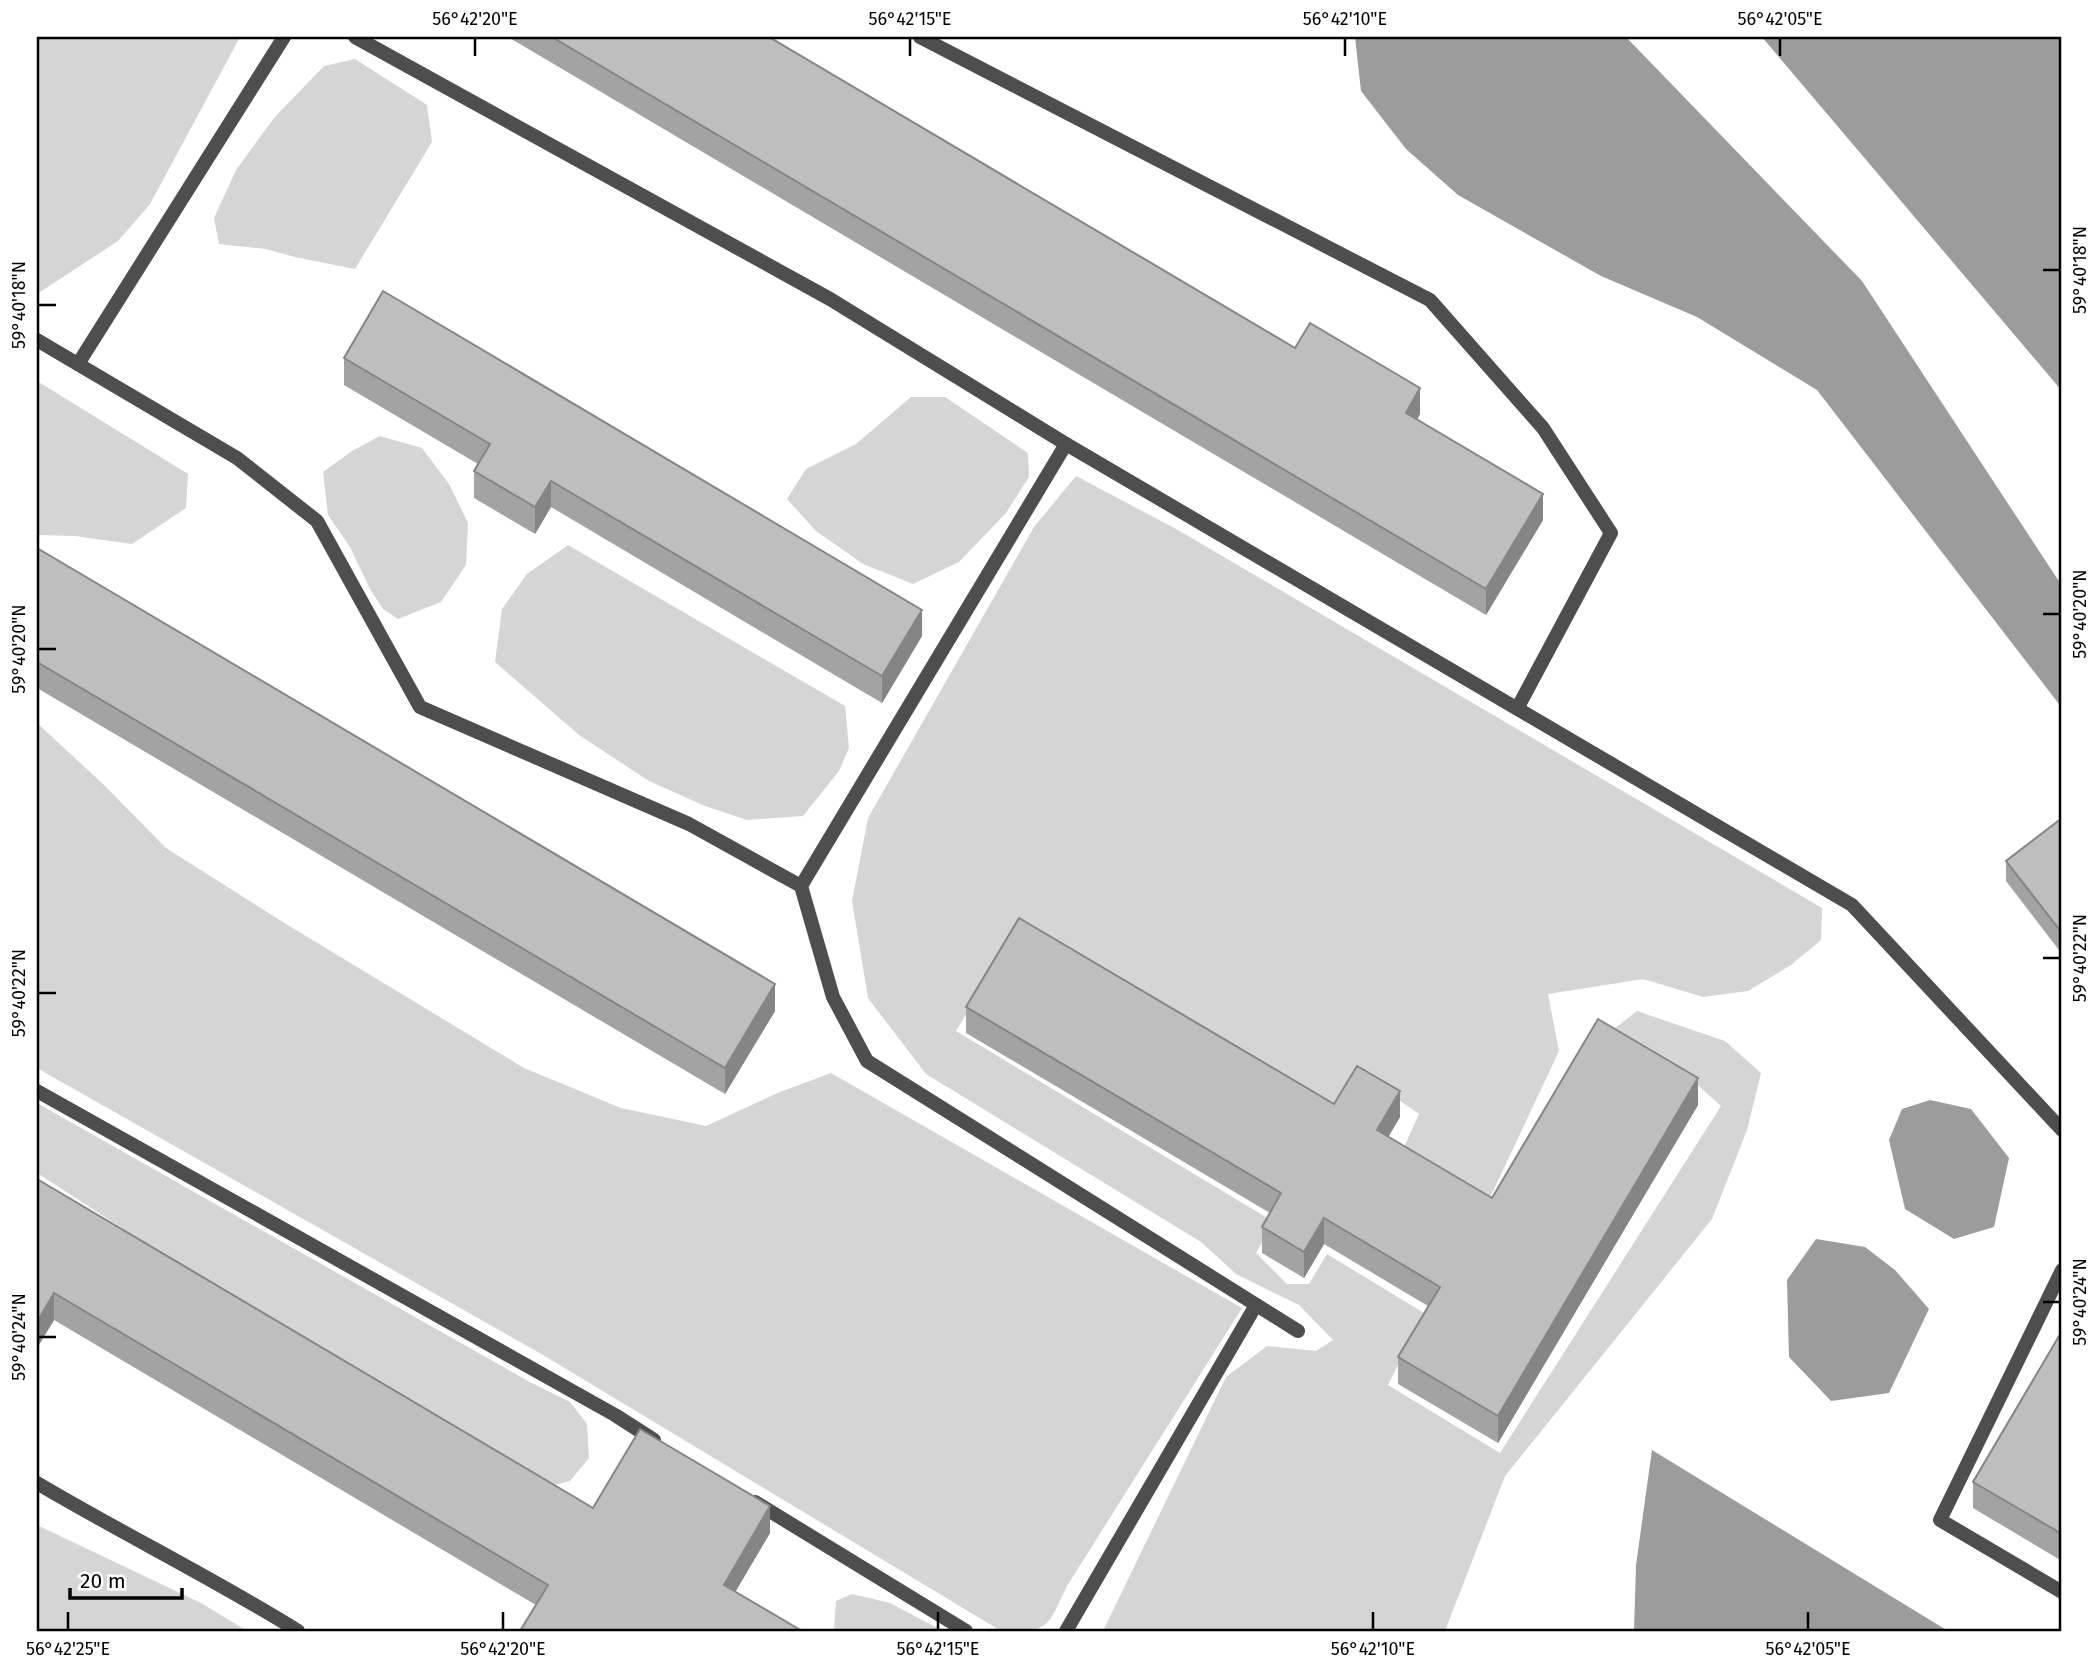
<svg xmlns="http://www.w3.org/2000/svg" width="2099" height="1668" font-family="'Fira Sans',sans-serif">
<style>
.green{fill:#d5d5d5}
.water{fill:#9c9c9c}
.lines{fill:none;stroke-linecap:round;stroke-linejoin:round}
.lane{stroke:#4e4e4e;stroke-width:14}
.wall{fill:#a3a3a3}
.shaded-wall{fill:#858585}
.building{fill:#bebebe;stroke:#858585;stroke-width:2}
.ticks{fill:none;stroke:#000;stroke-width:2.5}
.neatline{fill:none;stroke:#000;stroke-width:2.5}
.ticks-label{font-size:18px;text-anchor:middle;fill:#000}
</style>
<rect width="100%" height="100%" fill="#fff"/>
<g class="green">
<path d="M37,37H240L150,204L118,241L37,294Z"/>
<path d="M355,59L427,105L432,142L355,269L295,257L266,249L219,244L214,218L236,170L274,118L324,66Z"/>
<path d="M37,381L188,474L186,508L132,544L75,536L37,535Z"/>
<path d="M911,397H945L1028,453L1029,477L1006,513L959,562L913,584L863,564L816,531L787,499L806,469L856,444Z"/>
<path d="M380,436L422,448L449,484L468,523L466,565L441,602L398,619L383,609L370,589L350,547L328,515L323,472L352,451Z"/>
<path d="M1076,476L1178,530L1822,908L1821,940L1791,965L1748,991L1703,997L1643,979L1548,994L1559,1051L1487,1204L1399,1158L1419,1114L1357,1071L1328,1116L1024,920L956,1031L1274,1222L1256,1253L1287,1284H1309L1327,1254L1424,1313L1388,1385L1500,1453L1721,1106L1684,1073L1609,1033L1637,1011L1725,1041L1761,1073L1747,1130L1712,1219L1505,1476L1445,1631H1103L1226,1377L1267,1346L1316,1351L1333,1340L1299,1305L1236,1274L1201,1242L926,1074L868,998L852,901L868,818L1034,527Z"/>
<path d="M568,545L845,706L849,748L839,771L803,816L747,820L705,806L649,781L579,735L495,662L502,609L527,574Z"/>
<path d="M37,723L103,784L166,848L286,924L524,1068L621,1108L706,1126L780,1092L831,1073L1242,1308L1067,1586C1046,1629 1051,1631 1001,1631L543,1355L37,1068Z"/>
<path d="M37,1103L528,1381L570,1402L587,1424L589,1458L570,1481L547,1487L326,1360L37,1173Z"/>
<path d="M37,1525L201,1603L247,1631H37Z"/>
<path d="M852,1594L890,1603L943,1631H834L836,1601Z"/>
</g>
<g class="water">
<path d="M1355,37H1626L1862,281L2062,586V708L1817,390L1697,317L1601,276L1458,195L1406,149L1361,91Z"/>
<path d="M1762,37H2062V391Z"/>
<path d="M1930,1100L1971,1109L2009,1158L1994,1227L1954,1239L1905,1209L1889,1140L1902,1109Z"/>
<path d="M1816,1239L1865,1247L1895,1270L1929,1309L1889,1393L1831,1401L1789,1357L1787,1280Z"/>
<path d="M1652,1450L1948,1631H1634L1636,1565Z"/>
</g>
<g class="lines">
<g class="lane">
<path d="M355,37L830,299L1066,444L1852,905L2062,1130"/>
<path d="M920,37L1430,300L1543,428L1611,533L1518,707"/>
<path d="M37,340L237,458L317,521L420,707L689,824L801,886L833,997L867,1061L1298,1331"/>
<path d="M78,364L284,37"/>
<path d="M801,886L1066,444"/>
<path d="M37,1091L615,1415L654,1440"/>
<path d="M2062,1270L1940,1520L2062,1592"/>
<path d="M37,1483C123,1534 213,1578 298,1631"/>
<path d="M755,1502L966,1631"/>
<path d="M1066,1631L1256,1305"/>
</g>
</g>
<g class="wall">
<path d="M508,37H769L1295,348L1420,414L1417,420L1543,520L1486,615Z"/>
<path d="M344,358L922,636L882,703L551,507L535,534L474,498V471L478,464L344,385Z"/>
<path d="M37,548L775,1011L725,1094L37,688Z"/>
<path d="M2062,818V954L2006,881V861Z"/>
<path d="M966,1007L1334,1104L1400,1117L1388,1137L1492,1198L1698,1105L1498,1443L1398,1384V1357L1428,1306L1324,1244L1304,1278L1262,1253V1227L1270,1213L966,1033Z"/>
<path d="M37,1179L593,1508L770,1533L735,1592L536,1605L54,1320L37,1348Z"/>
<path d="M2062,1331V1561L1973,1508V1482Z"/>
</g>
<g class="shaded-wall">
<path d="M1420,388V414L1406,439V413Z"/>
<path d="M551,481V507L535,534V507Z"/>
<path d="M1543,494V520L1486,615V589Z"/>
<path d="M922,610V636L882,703V676Z"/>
<path d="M775,984V1011L725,1094V1068Z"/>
<path d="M1698,1078V1105L1498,1443V1416Z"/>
<path d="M1400,1091V1117L1377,1156V1130Z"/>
<path d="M1324,1218V1244L1304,1278V1252Z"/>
<path d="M54,1293V1320L37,1348V1322Z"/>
<path d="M770,1506V1533L724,1611V1585Z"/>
</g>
<g class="building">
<path d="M552,37H769L1295,348L1310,323L1420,388L1406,413L1543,494L1486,589Z"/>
<path d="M383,291L922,610L882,676L551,481L535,507L474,471L490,444L344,358Z"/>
<path d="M37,548L775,984L725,1068L37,662Z"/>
<path d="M2062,818V933L2006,861Z"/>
<path d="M1019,918L1334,1104L1357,1066L1400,1091L1377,1130L1492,1198L1598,1019L1698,1078L1498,1416L1398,1357L1440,1287L1324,1218L1304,1252L1262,1227L1281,1193L966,1007Z"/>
<path d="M37,1179L593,1508L640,1429L770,1506L724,1585L802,1631H520L548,1585L54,1293L37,1322Z"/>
<path d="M2062,1331V1534L1973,1482Z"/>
</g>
<path class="ticks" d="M475,38V56M910,38V56M1345,38V56M1780,38V56M2043,270H2060M38,305H56M2043,614H2060M38,649H56M2043,958H2060M38,993H56M2043,1302H2060M38,1337H56M68,1612V1630M503,1612V1630M938,1612V1630M1373,1612V1630M1808,1612V1630"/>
<rect width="2099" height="1668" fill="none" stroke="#ffffff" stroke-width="77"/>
<path d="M70 1588v10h112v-10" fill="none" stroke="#000000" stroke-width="3.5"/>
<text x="80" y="1588" font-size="21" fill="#000000" stroke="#ffffff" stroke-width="5" paint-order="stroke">20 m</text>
<rect x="38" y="38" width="2022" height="1592" class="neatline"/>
<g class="ticks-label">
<text x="475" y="25">56°42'20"E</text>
<text x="910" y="25">56°42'15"E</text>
<text x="1345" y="25">56°42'10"E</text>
<text x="1780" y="25">56°42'05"E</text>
<text transform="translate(2080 270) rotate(-90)" y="6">59°40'18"N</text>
<text transform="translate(19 305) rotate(-90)" y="6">59°40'18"N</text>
<text transform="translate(2080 614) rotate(-90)" y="6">59°40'20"N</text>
<text transform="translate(19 649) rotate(-90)" y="6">59°40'20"N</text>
<text transform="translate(2080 958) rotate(-90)" y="6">59°40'22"N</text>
<text transform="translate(19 993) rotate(-90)" y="6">59°40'22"N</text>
<text transform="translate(2080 1302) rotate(-90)" y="6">59°40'24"N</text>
<text transform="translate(19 1337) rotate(-90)" y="6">59°40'24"N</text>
<text x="68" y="1655">56°42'25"E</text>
<text x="503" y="1655">56°42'20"E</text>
<text x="938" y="1655">56°42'15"E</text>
<text x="1373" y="1655">56°42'10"E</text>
<text x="1808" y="1655">56°42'05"E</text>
</g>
</svg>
